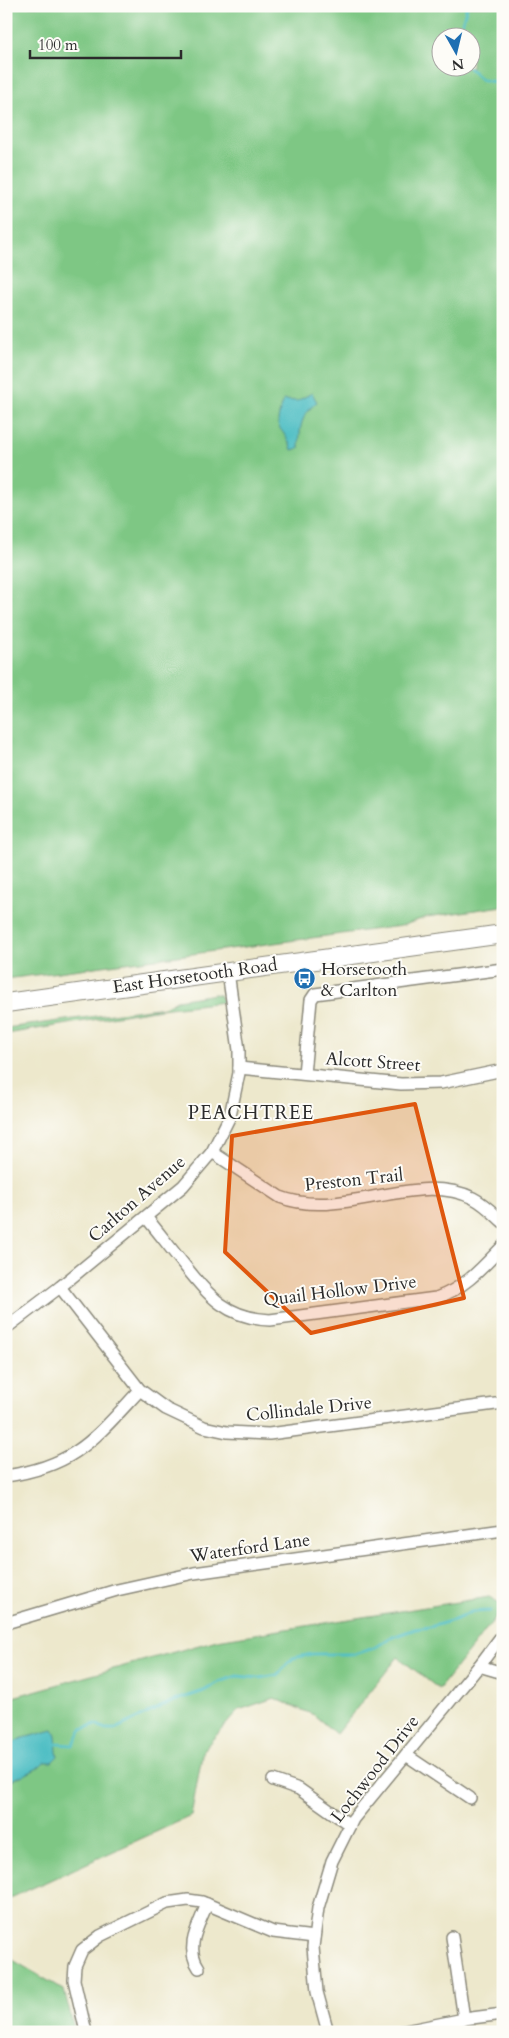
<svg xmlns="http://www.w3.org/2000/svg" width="509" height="2038" font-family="Cardo,serif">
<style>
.green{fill:#7ec784;stroke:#547958;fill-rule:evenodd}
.water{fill:#51bfc5;stroke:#3e7578}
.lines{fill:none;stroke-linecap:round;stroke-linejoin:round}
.stream{stroke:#51bfc5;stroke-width:3}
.minor-casing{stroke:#8c8a7c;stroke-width:14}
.primary-casing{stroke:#8c8a7c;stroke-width:20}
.minor{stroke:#fff;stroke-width:11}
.primary{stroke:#fff;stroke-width:18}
.marked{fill:#df570e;fill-opacity:0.2;stroke:#df570e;stroke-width:4;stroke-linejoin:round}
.labels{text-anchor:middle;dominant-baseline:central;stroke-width:4;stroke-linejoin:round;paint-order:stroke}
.poi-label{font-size:18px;fill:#2b2b2b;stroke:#fdfcf7;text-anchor:start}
.street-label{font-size:18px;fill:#2b2b2b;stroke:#fdfcf7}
.neighbourhood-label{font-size:19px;letter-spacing:1px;fill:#2b2b2b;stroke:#fdfcf7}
</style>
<rect width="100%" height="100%" fill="#fdfcf7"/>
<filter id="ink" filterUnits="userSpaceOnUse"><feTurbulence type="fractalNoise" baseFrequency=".02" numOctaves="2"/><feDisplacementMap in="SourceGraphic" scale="10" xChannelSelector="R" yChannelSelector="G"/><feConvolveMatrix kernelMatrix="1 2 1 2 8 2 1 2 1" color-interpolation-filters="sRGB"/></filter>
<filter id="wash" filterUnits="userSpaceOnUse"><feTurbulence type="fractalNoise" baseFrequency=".0096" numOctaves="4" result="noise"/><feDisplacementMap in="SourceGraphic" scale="20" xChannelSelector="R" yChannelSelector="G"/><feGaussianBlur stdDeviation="1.12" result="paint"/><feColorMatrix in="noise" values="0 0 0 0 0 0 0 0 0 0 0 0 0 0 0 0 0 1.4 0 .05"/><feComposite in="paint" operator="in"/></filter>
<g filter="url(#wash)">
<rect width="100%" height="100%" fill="#ede8cc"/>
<g class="green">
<path d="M6,6H503V906L427,917L401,926L6,979ZM442,38H472V68H442Z"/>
<path d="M215,994L220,995L224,1002L160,1009L6,1034V1028L164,1007L177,1000Z"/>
<path d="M489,1597L503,1605V1608L439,1689L398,1657L336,1734L314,1715L274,1698L239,1710L203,1750L191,1816L6,1900V1699L217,1640Z"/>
<path d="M6,1956L64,1990L75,2032H6Z"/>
</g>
<g class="water">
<path d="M312,393L317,402C300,416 300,427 299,448L292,450C282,421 271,435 284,400L297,401Z"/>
<path d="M53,1730C59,1738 55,1747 58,1756L52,1762H44C36,1772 18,1777 6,1782V1747L20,1739Z"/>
</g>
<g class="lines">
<g class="stream">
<path d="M458,38L467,6"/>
<path d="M469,68L482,80L503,83"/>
<path d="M56,1744L73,1745L82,1729L96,1724L105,1729H115L171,1702L204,1691L219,1682L237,1676L259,1678L277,1675L293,1658L312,1654H355L374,1648L390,1638L415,1629L430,1627L457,1619L471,1612L490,1611"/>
</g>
</g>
</g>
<g filter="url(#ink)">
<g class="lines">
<defs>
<g id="minor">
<path d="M239,1068L401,1084L441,1083L503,1070"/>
<path d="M304,1074L311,1000L315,994L503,969"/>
<path d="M212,1152L280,1197C342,1221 415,1170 473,1198C485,1204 493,1213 503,1222"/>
<path d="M146,1217C159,1233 172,1250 185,1266C210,1297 227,1318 270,1320L436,1298C465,1288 482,1268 503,1246"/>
<path d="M60,1287L140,1390L166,1409L204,1427L227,1432L269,1434L503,1403"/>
<path d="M6,1328L60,1287L183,1186L212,1152L230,1116L239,1073V1050L228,972"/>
<path d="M6,1476C76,1466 95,1438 140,1390"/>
<path d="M6,1623L117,1590L194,1573L503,1530"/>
<path d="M479,1666L503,1673"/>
<path d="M406,1755L470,1798"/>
<path d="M273,1780L299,1789L350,1825"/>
<path d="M452,1937L464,2019"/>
<path d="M199,1968C184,1947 199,1925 207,1904"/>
<path d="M86,2032L74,1980L75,1966L82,1950L100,1936L167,1903L188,1900L202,1902L273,1932L314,1937"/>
<path d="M328,2032L317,1992L313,1947L318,1908L332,1861L353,1819L479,1666L503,1634"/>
<path d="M400,2032L464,2019L503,2014"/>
</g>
<path id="primary" d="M6,1003L503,934"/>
</defs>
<use href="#minor" class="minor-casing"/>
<use href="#primary" class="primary-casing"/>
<use href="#minor" class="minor"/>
<use href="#primary" class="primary"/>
</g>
</g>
<path class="marked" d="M415,1104L464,1298L311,1333L225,1252L232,1136Z"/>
<defs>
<symbol id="bus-disc" viewBox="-11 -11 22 22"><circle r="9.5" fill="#1f6fb2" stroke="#fdfcf7"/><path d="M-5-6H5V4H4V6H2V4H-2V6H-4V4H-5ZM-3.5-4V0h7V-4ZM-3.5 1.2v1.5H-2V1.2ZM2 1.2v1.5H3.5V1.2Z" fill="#fff"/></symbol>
</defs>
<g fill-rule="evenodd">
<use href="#bus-disc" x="292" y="966" width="25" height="25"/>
</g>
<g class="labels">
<g class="poi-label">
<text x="321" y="969">Horsetooth<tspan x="321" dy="21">&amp; Carlton</tspan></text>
</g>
<g class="street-label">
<text transform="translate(195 976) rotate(-8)">East Horsetooth Road</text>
<text transform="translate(373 1062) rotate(4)">Alcott Street</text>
<text transform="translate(354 1180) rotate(-6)">Preston Trail</text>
<text transform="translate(137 1199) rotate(-41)">Carlton Avenue</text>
<text transform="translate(340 1291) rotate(-7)">Quail Hollow Drive</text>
<text transform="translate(309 1409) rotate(-6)">Collindale Drive</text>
<text transform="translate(250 1548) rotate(-8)">Waterford Lane</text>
<text transform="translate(375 1769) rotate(-52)">Lochwood Drive</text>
</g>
<g class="neighbourhood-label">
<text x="251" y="1113">PEACHTREE</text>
</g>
</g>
<rect width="509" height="2038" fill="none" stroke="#fdfcf7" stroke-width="25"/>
<g transform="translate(456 52) rotate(172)"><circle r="24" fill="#fdfcf7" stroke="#a9a8a5"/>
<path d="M0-4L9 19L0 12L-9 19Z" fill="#1f6fb2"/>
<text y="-8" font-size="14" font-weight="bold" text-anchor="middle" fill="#2b2b2b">N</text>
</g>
<path d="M30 50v8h151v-8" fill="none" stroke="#2b2b2b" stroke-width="2.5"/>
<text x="38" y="50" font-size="15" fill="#2b2b2b" stroke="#fdfcf7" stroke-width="4" paint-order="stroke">100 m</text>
</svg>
